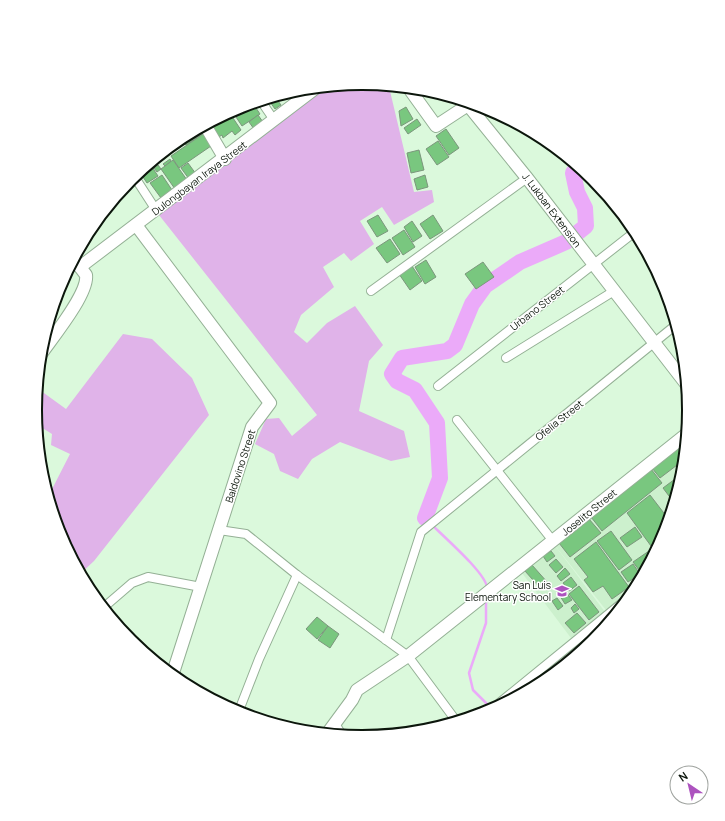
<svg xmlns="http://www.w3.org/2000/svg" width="725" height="821" font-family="Manrope,sans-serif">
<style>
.built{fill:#ccf0cd}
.green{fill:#e0b3e9}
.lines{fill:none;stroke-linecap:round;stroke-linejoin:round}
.stream{stroke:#ebaaf9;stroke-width:2.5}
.river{stroke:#ebaaf9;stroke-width:16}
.building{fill:#79c77f;stroke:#7b967c}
.lane-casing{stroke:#94b095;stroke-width:6}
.street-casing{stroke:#94b095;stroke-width:10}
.secondary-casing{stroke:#94b095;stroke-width:14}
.lane{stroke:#fff;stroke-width:4}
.street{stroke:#fff;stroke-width:8}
.secondary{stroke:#fff;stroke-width:12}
.labels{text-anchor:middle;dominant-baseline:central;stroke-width:3;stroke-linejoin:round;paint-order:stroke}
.street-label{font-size:10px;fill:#0c160c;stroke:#fff}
.poi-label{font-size:10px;fill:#0c160c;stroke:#fff;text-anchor:end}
.rim{fill:none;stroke:#0c160c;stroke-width:2}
</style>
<rect width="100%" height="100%" fill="#dbf9dc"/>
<g class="built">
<path d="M687,438L684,475L665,536L640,584L606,610L553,543Z"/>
<path d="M553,543L605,612L571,638L519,569Z"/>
</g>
<g class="green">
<path d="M363,83L396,86L390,91L414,192L432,190L434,202L394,225L382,207L360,221L374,244L351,261L344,253L323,267L334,287L301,315L294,332L307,343L327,323L355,306L383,345L369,361L359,411L404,431L410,457L391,461L340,442L312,459L298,479L280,471L274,454L255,444L266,419L279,418L292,436L317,415L159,215L327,87Z"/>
<path d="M123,334L152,339L192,378L209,415L94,561L80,574L60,536L48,497L70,454L51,445L52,434L36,424L35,410L37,388L66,409Z"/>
</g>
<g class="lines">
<g class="stream">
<path d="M425,518C437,531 487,573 487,588"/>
<path d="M486,599V623L469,673L473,690L490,707"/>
</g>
<path class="river" d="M425,518L440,478L437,423L415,390L397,381L392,374L402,358L447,351L455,345L472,304L485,286L520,262L566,242L586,226L585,208L577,192L573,173L578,166"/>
</g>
<g class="building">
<path d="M275,97L281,105L275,109L268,99Z"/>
<path d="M253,103L241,113L238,108Z"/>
<path d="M254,105L260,114L242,126L236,117Z"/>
<path d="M406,107L413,119L401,126L399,111Z"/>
<path d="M226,114L228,117L231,115L241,130L235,135L232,131L223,138L222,135L217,138L211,129L215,126L212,121Z"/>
<path d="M258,115L263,122L254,129L249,122Z"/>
<path d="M417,119L421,125L408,134L404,128Z"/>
<path d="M199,129L202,134L186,145L182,140Z"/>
<path d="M446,129L459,148L449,155L436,136Z"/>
<path d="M203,134L211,146L179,168L171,156Z"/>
<path d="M186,135V136L173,145L181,138Z"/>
<path d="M438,141L449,157L437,165L426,149Z"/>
<path d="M179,142L182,146L176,150L173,146Z"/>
<path d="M419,150L424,170L411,173L407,153Z"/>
<path d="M159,156L162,160L154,166L148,165Z"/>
<path d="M170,159L171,161L165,166L163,164Z"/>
<path d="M173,160L187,180L175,189L161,169Z"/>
<path d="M188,163L196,174L189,179L181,168Z"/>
<path d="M158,165L161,169L157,172L154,168Z"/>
<path d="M152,167L158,176L147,183L141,174Z"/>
<path d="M162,175L172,190L161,198L150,183Z"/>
<path d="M425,175L428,187L417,190L414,179Z"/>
<path d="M378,215L388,231L377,237L367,221Z"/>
<path d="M433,215L443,231L430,239L420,224Z"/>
<path d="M412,221L422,236L413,242L404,227Z"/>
<path d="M404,230L415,247L403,255L392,238Z"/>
<path d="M390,239L400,254L387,263L376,248Z"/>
<path d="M426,260L436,277L425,284L415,267Z"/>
<path d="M483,262L494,277L476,289L465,274Z"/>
<path d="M412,266L422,281L410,290L399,274Z"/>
<path d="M687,441L685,459L660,478L652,468Z"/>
<path d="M651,469L662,483L602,531L591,517Z"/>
<path d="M675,479L680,486L675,504L663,488Z"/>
<path d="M650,495L670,521L665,535L651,546L627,513Z"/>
<path d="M589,519L601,533L570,557L559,543Z"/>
<path d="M635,527L642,537L627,547L620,538Z"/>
<path d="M611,531L632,560L619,570L597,541Z"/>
<path d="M596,542L629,587L612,599L603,586L593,592L584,580L588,577L574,559Z"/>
<path d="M662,542L646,571L642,574L633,562Z"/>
<path d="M551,551L555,556L547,562L543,556Z"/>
<path d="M556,559L563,567L556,573L549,565Z"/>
<path d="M633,564L640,574L628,582L621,572Z"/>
<path d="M532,565L548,583L541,589L525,571Z"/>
<path d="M565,568L570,574L561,581L557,576Z"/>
<path d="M571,577L577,585L569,591L563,583Z"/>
<path d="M579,586L599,612L589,620L569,594Z"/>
<path d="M566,592L572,600L565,604L560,596Z"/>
<path d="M557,598L563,606L558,610L552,601Z"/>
<path d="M575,604L579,609L574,613L571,608Z"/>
<path d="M577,613L586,623L574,633L565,623Z"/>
<path d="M317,617L328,626L317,639L306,629Z"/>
<path d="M328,626L339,634L330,648L318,640Z"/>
</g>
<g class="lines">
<defs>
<path id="lane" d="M337,723L345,736"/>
<g id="street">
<path d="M261,101L274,120"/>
<path d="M134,176L156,210"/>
<path d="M371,291L527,178"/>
<path d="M506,358L614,291"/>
<path d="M438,386L636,231"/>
<path d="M457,420L553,541"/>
<path d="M219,530L246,534L297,575L408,656L457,722"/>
<path d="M103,608L132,583L148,577L201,587"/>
<path d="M386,640L421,532L677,324"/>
<path d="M238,713L259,659L297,575"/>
<path d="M487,713L633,594"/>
</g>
<g id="secondary">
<path d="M408,87L436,126L468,105L527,178L687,385"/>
<path d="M205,125L225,159"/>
<path d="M136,225L270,403L252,427L172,676"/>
<path d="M80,267L317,87"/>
<path d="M41,354C52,338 89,293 86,275L74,259"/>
<path d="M327,734L352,700L357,690L408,656L688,433"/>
</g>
</defs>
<use href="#lane" class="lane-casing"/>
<use href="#street" class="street-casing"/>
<use href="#secondary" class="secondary-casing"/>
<use href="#lane" class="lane"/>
<use href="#street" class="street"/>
<use href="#secondary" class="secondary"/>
</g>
<defs>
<symbol id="school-bare" viewBox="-9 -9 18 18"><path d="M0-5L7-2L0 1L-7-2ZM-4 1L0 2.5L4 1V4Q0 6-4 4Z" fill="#ad53bf" stroke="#fff" stroke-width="2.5" paint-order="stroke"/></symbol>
</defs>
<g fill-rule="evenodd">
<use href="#school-bare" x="552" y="581" width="20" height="20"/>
</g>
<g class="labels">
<g class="street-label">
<text transform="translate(199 178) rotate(-37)">Dulongbayan Iraya Street</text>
<text transform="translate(552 210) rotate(53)">J. Lukban Extension</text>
<text transform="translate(537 308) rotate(-38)">Urbano Street</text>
<text transform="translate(559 420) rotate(-39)">Ofelia Street</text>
<text transform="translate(240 466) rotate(-72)">Baldovino Street</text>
<text transform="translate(589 512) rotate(-39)">Joselito Street</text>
</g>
<g class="poi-label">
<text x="551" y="585">San Luis<tspan x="551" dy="12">Elementary School</tspan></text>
</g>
</g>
<path d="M0 0H725V821H0ZM42 410a320 320 0 1 1 640 0a320 320 0 1 1-640 0Z" fill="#fff" fill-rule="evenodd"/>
<path class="rim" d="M42 410a320 320 0 1 1 640 0a320 320 0 1 1-640 0Z"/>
<g transform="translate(689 785) rotate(325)"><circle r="19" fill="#ffffff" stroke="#9ea29e"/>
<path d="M0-3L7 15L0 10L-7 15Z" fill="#ad53bf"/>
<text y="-6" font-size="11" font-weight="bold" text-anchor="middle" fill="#0c160c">N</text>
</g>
</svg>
